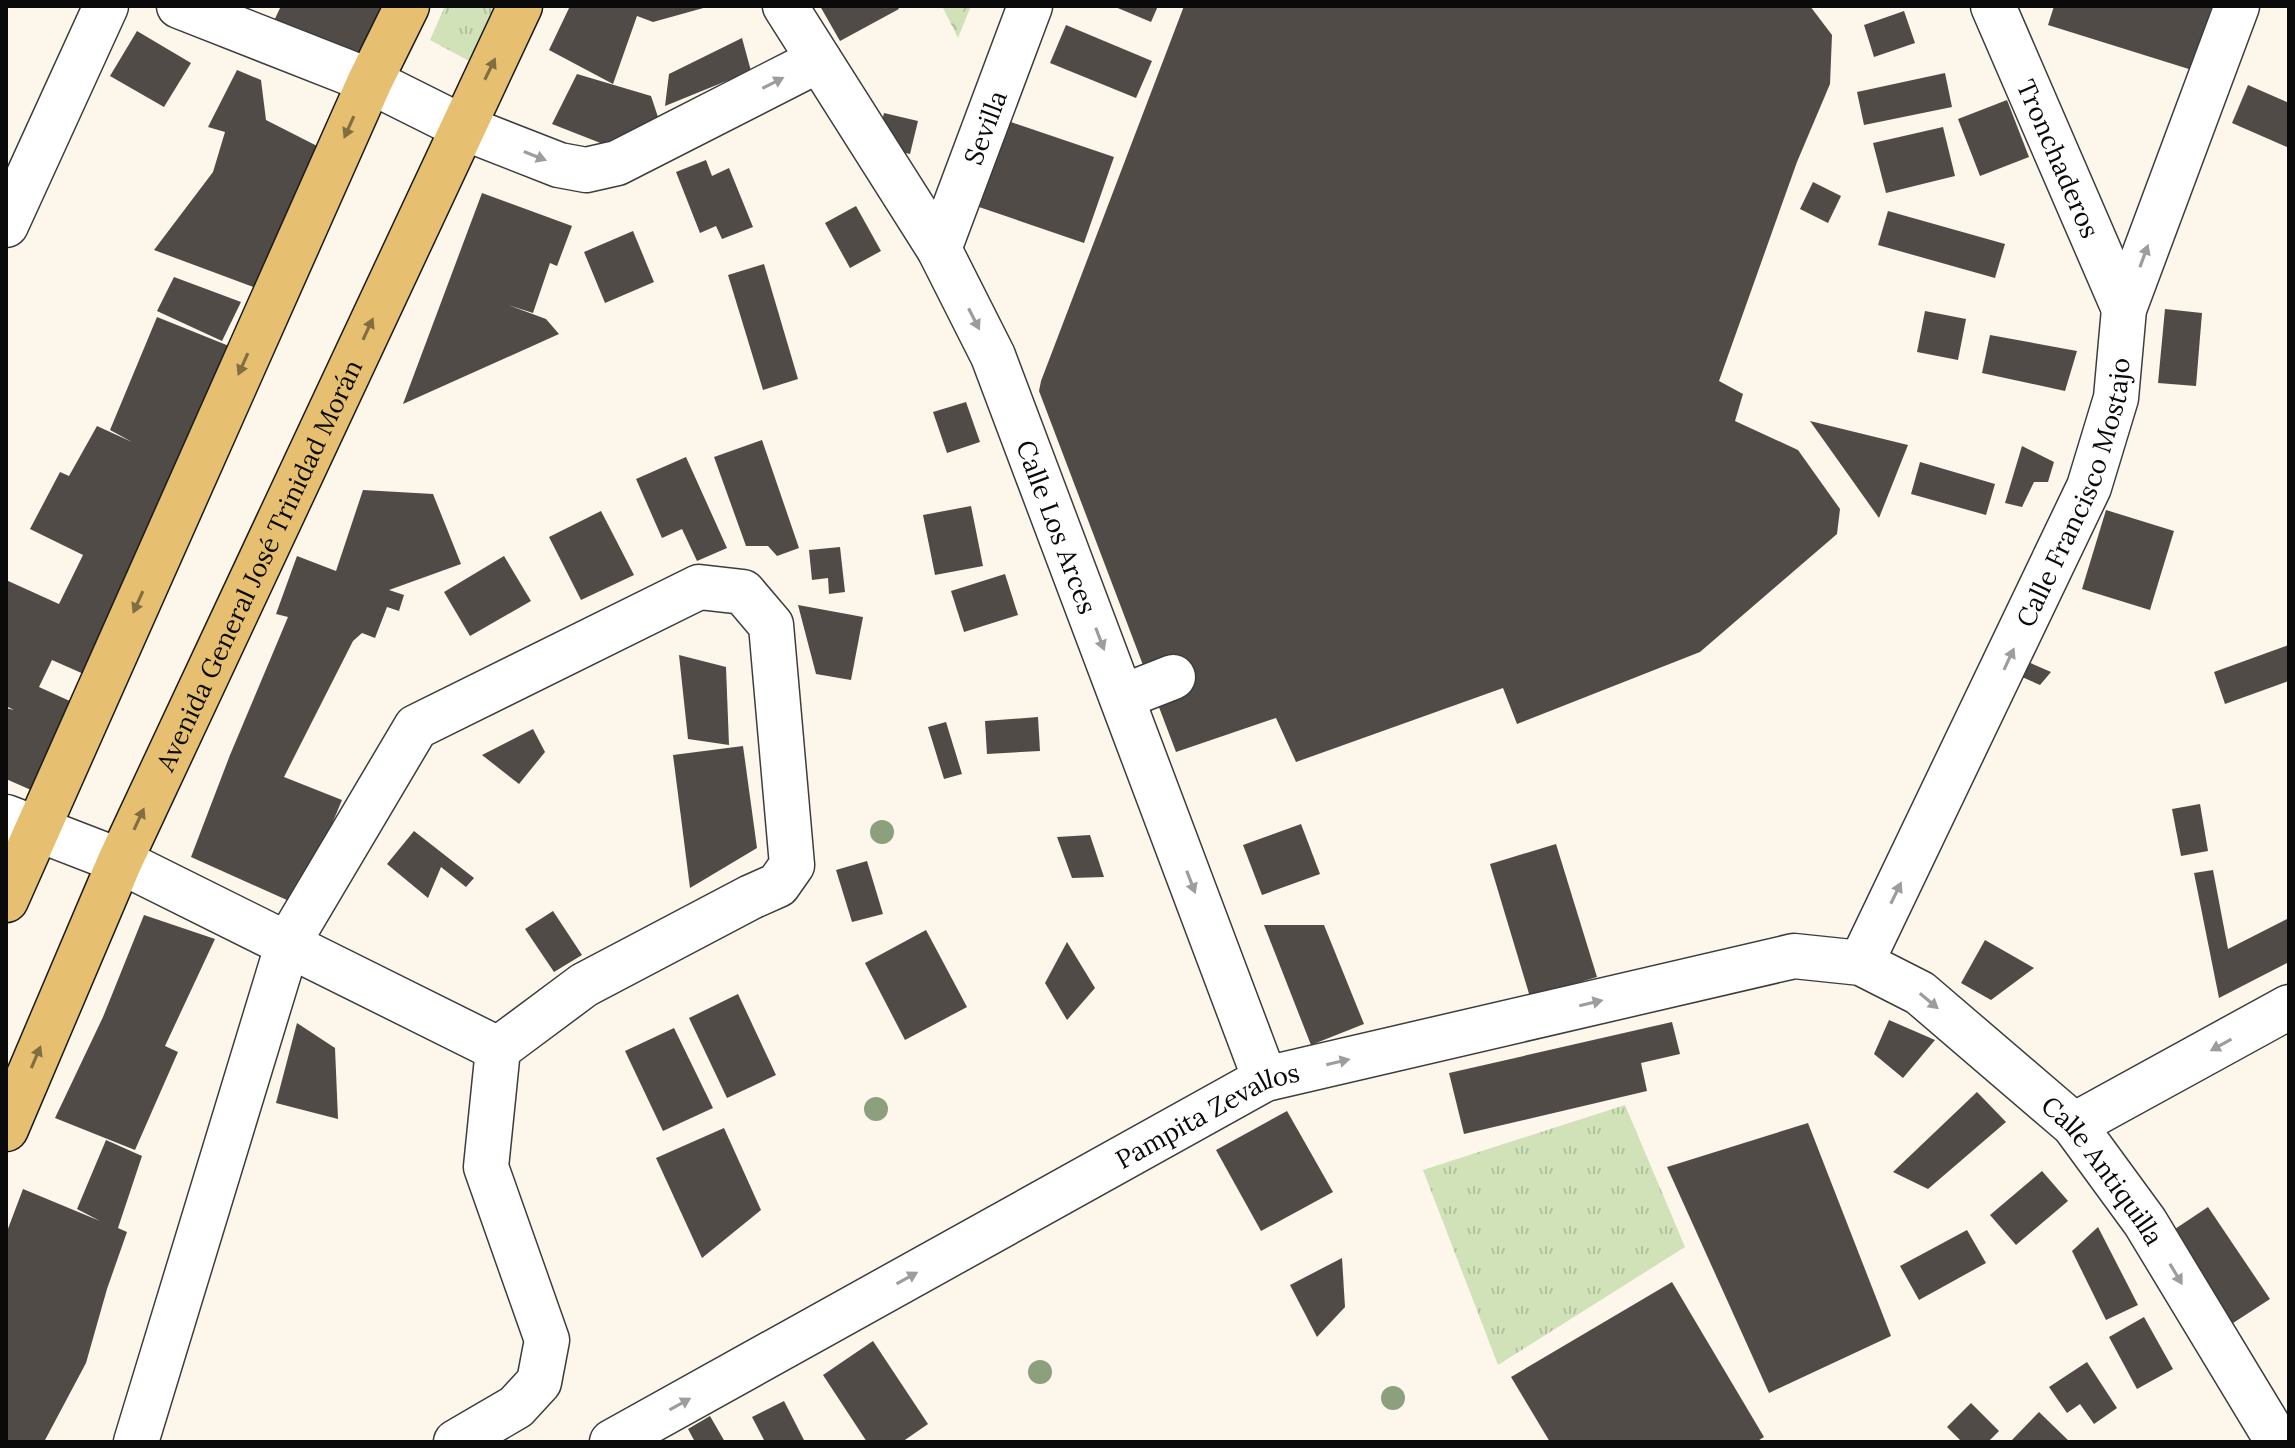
<svg xmlns="http://www.w3.org/2000/svg" width="2295" height="1448" font-family="Lora,serif">
<style>
.grass{fill:url(#grass-tufts)}
.park{fill:url(#park-crowns)}
.building{fill:#514b48}
.lines{fill:none;stroke-linecap:round;stroke-linejoin:round}
.minor-casing{stroke:#3d3d3d;stroke-width:47}
.major-casing{stroke:#1b1b1b;stroke-width:47}
.minor{stroke:#fff;stroke-width:44}
.major{stroke:#e6c070;stroke-width:44}
.tree{fill:#8da07d}
.oneway{fill:#836e42}
.oneway2{fill:#9d9d9d}
.labels{text-anchor:middle;dominant-baseline:central;stroke-width:8;stroke-linejoin:round;paint-order:stroke}
.street-label{font-size:26px;fill:#0a0a0a;stroke:#fff}
</style>
<defs>
<pattern id="grass-tufts" width="24" height="20" patternUnits="userSpaceOnUse" patternTransform="scale(2)"><rect width="24" height="20" fill="#d1e2b9"/><path d="M3 7l-1-3M5 7V3M7 7l1-3M15 17l-1-3M17 17v-4M19 17l1-3" fill="none" stroke="#b2c19e"/></pattern>
<pattern id="park-crowns" width="20" height="18" patternUnits="userSpaceOnUse" patternTransform="scale(2)"><rect width="20" height="18" fill="#d1e2b9"/><path d="M2 6a3 3 0 1 1 6 0M12 15a3 3 0 1 1 6 0" fill="none" stroke="#b2c19e"/></pattern>
</defs>
<rect width="100%" height="100%" fill="#fcf7ea"/>
<g class="grass">
<path d="M445,6H494L469,61L430,40Z"/>
<path d="M1625,1105L1685,1247L1498,1365L1423,1170Z"/>
</g>
<path class="park" d="M942,6H971L958,38Z"/>
<g class="building">
<path d="M281,6H390L363,67L272,25Z"/>
<path d="M570,6H707V7L653,22L637,16L613,84L549,50Z"/>
<path d="M820,6H897L899,9L840,41Z"/>
<path d="M1113,6H1158L1151,22Z"/>
<path d="M1184,6H1810L1832,35L1830,84L1797,162L1719,381L1743,394L1735,421L1798,450L1840,509L1837,534L1700,652L1517,724L1503,688L1296,762L1276,718L1176,752L1039,391L1041,381Z"/>
<path d="M2054,6H2212L2192,70L2048,25Z"/>
<path d="M1904,11L1915,43L1874,57L1864,25Z"/>
<path d="M1066,25L1152,61L1136,98L1050,63Z"/>
<path d="M137,31L191,63L164,107L110,76Z"/>
<path d="M742,38L751,71L665,106L669,74Z"/>
<path d="M237,70L261,80L266,120L325,150L264,291L154,250L213,172L225,132L208,127Z"/>
<path d="M1945,73L1952,107L1864,125L1857,92Z"/>
<path d="M577,74L651,96L658,117L603,144L552,124Z"/>
<path d="M2248,85L2289,103V148L2232,123Z"/>
<path d="M2007,100L2029,157L1980,176L1958,119Z"/>
<path d="M884,113L918,121L910,154L876,146Z"/>
<path d="M1008,121L1114,157L1084,243L979,207Z"/>
<path d="M1943,127L1955,176L1886,193L1873,143Z"/>
<path d="M706,160L712,176L729,168L753,227L722,239L716,226L700,233L676,172Z"/>
<path d="M1813,182L1841,196L1828,223L1800,209Z"/>
<path d="M482,193L572,226L557,266L550,263L533,313L508,305L546,319L559,334L403,404Z"/>
<path d="M856,206L881,251L850,268L825,223Z"/>
<path d="M1888,211L2005,244L1995,278L1878,245Z"/>
<path d="M633,231L654,282L605,303L584,252Z"/>
<path d="M764,264L798,379L763,390L728,275Z"/>
<path d="M174,277L241,302L222,341L157,311Z"/>
<path d="M2165,309L2202,313L2196,386L2158,383Z"/>
<path d="M1925,311L1966,319L1958,360L1917,352Z"/>
<path d="M157,317L234,348L86,675L52,660L39,687L72,702L31,790L6,779V708L14,710L6,706V580L59,604L83,555L30,529L60,472L69,476L97,426L132,442L110,430Z"/>
<path d="M1990,335L2077,351L2065,391L1982,373Z"/>
<path d="M966,402L980,442L947,453L933,412Z"/>
<path d="M1810,421L1908,445L1879,518Z"/>
<path d="M762,440L799,548L777,556L768,546H746L714,457Z"/>
<path d="M2022,446L2054,462L2048,482H2034L2022,507L2005,503Z"/>
<path d="M686,457L727,548L697,561L682,529L662,538L636,479Z"/>
<path d="M1920,462L1995,484L1986,515L1911,494Z"/>
<path d="M363,490L433,494L461,564L389,590L404,595L399,611L387,607L375,638L362,633L353,641L284,777L342,800L298,905L191,857L230,755L288,617L276,614L297,556L336,571Z"/>
<path d="M971,506L983,566L935,575L923,515Z"/>
<path d="M2106,510L2174,531L2150,610L2082,589Z"/>
<path d="M601,511L634,575L581,600L549,537Z"/>
<path d="M840,547L845,592L829,594L828,578L812,580L809,550Z"/>
<path d="M504,556L531,601L470,636L444,592Z"/>
<path d="M1005,574L1018,615L964,632L951,591Z"/>
<path d="M798,605L863,617L851,680L816,674Z"/>
<path d="M2289,645V681L2225,704L2214,672Z"/>
<path d="M679,655L726,667L729,745L688,739Z"/>
<path d="M2012,655L2051,672L2040,685L2006,670Z"/>
<path d="M1038,717L1040,751L987,754L985,721Z"/>
<path d="M946,722L962,774L944,779L928,727Z"/>
<path d="M533,729L545,752L519,784L482,755Z"/>
<path d="M743,746L757,848L690,888L673,755Z"/>
<path d="M2200,804L2208,851L2181,856L2172,809Z"/>
<path d="M1301,824L1320,874L1262,895L1243,845Z"/>
<path d="M414,831L474,878L466,887L441,867L428,898L387,864Z"/>
<path d="M1090,835L1104,877L1072,878L1057,837Z"/>
<path d="M1556,844L1597,977L1530,997L1490,864Z"/>
<path d="M867,861L883,914L852,922L836,870Z"/>
<path d="M2213,870L2228,949L2289,918V962L2219,998L2194,873Z"/>
<path d="M553,911L582,955L554,972L525,929Z"/>
<path d="M144,915L215,939L165,1046L178,1052L135,1150L55,1118L103,1017Z"/>
<path d="M1264,925H1324L1364,1024L1311,1045Z"/>
<path d="M926,930L967,1007L905,1040L865,963Z"/>
<path d="M1985,940L2034,968L1991,1000L1961,983Z"/>
<path d="M1067,942L1095,988L1067,1020L1045,983Z"/>
<path d="M738,994L776,1075L727,1098L689,1018Z"/>
<path d="M1889,1020L1935,1040L1903,1078L1874,1054Z"/>
<path d="M1672,1022L1680,1054L1641,1063L1647,1091L1464,1134L1449,1073Z"/>
<path d="M297,1023L335,1048L338,1119L276,1103Z"/>
<path d="M674,1028L713,1108L663,1131L625,1051Z"/>
<path d="M1977,1092L2006,1122L1928,1189L1893,1172Z"/>
<path d="M1287,1111L1333,1192L1261,1231L1216,1150Z"/>
<path d="M1808,1123L1891,1336L1769,1393L1667,1167Z"/>
<path d="M724,1128L761,1210L702,1258L656,1158Z"/>
<path d="M106,1140L142,1156L118,1228L127,1232L107,1289L86,1363L44,1442H6V1234L23,1189L100,1221L77,1209Z"/>
<path d="M2042,1171L2068,1201L2016,1245L1990,1215Z"/>
<path d="M2208,1207L2270,1299L2230,1325L2169,1233Z"/>
<path d="M2098,1227L2138,1305L2106,1320L2072,1251Z"/>
<path d="M1967,1230L1986,1263L1919,1300L1900,1266Z"/>
<path d="M1342,1258L1345,1307L1317,1337L1290,1285Z"/>
<path d="M1672,1282L1764,1437L1756,1442H1550L1511,1377Z"/>
<path d="M2144,1317L2173,1369L2137,1389L2109,1337Z"/>
<path d="M873,1341L928,1424L902,1442H867L823,1375Z"/>
<path d="M2087,1362L2117,1408L2094,1424L2080,1404L2067,1413L2049,1387Z"/>
<path d="M784,1401L805,1442H765L752,1417Z"/>
<path d="M1971,1403L1999,1431L1988,1442H1962L1947,1427Z"/>
<path d="M2039,1412L2070,1442H2010Z"/>
<path d="M710,1416L725,1442H695L688,1429Z"/>
</g>
<g class="lines">
<defs>
<g id="minor">
<path d="M179,6L370,81L462,127L559,165L586,170L617,163L819,60"/>
<path id="s1" d="M785,6L939,249L993,356L1265,1079"/>
<path id="s2" d="M1993,6L2124,309"/>
<path d="M6,225L106,6"/>
<path id="s3" d="M939,249L1030,6"/>
<path d="M1122,697L1173,677"/>
<path d="M6,817L120,861L498,1049"/>
<path id="s4" d="M1861,963L2089,487L2116,398L2124,309L2237,6"/>
<path d="M2074,1125L2289,1007"/>
<path d="M136,1442L288,943L416,727L699,587L743,592L771,625L792,865L778,885L751,897L584,985L498,1049L486,1167L547,1340L539,1382L516,1407L456,1442"/>
<path id="s5" d="M612,1442L1265,1079L1794,956L1861,963L1920,993L2074,1125L2145,1222L2278,1442"/>
</g>
<g id="major">
<path d="M6,900L370,81L407,6"/>
<path id="s6" d="M6,1129L120,861L520,6"/>
</g>
</defs>
<use href="#minor" class="minor-casing"/>
<use href="#major" class="major-casing"/>
<use href="#minor" class="minor"/>
<use href="#major" class="major"/>
</g>
<g class="tree">
<circle cx="882" cy="832" r="12"/>
<circle cx="876" cy="1109" r="12"/>
<circle cx="1040" cy="1372" r="12"/>
<circle cx="1393" cy="1398" r="12"/>
</g>
<defs><path id="oneway-solid" d="M-6-.8H1V-3.2L6.5 0L1 3.2V.8H-6Z" transform="scale(2)"/></defs>
<g class="oneway">
<use href="#oneway-solid" transform="translate(490 69) rotate(-64)"/>
<use href="#oneway-solid" transform="translate(349 127) rotate(114)"/>
<use href="#oneway-solid" transform="translate(368 329) rotate(-65)"/>
<use href="#oneway-solid" transform="translate(243 364) rotate(114)"/>
<use href="#oneway-solid" transform="translate(138 602) rotate(114)"/>
<use href="#oneway-solid" transform="translate(139 819) rotate(-65)"/>
<use href="#oneway-solid" transform="translate(36 1057) rotate(-67)"/>
</g>
<g class="oneway2">
<use href="#oneway-solid" transform="translate(773 83) rotate(-27)"/>
<use href="#oneway-solid" transform="translate(535 156) rotate(22)"/>
<use href="#oneway-solid" transform="translate(2144 256) rotate(-70)"/>
<use href="#oneway-solid" transform="translate(974 319) rotate(63)"/>
<use href="#oneway-solid" transform="translate(1100 639) rotate(69)"/>
<use href="#oneway-solid" transform="translate(2009 659) rotate(-65)"/>
<use href="#oneway-solid" transform="translate(1191 882) rotate(69)"/>
<use href="#oneway-solid" transform="translate(1896 893) rotate(-64)"/>
<use href="#oneway-solid" transform="translate(1929 1001) rotate(40)"/>
<use href="#oneway-solid" transform="translate(1591 1003) rotate(-13)"/>
<use href="#oneway-solid" transform="translate(2221 1045) rotate(151)"/>
<use href="#oneway-solid" transform="translate(1338 1062) rotate(-13)"/>
<use href="#oneway-solid" transform="translate(2176 1274) rotate(59)"/>
<use href="#oneway-solid" transform="translate(907 1278) rotate(-29)"/>
<use href="#oneway-solid" transform="translate(680 1404) rotate(-29)"/>
</g>
<g class="labels">
<g class="street-label">
<text stroke="none"><textPath href="#s3" startOffset="130">Sevilla</textPath></text>
<text stroke="none"><textPath href="#s2" startOffset="166">Tronchaderos</textPath></text>
<text stroke="none"><textPath href="#s4" startOffset="518">Calle Francisco Mostajo</textPath></text>
<text stroke="none"><textPath href="#s1" startOffset="590">Calle Los Arces</textPath></text>
<text stroke="none"><textPath href="#s6" startOffset="618">Avenida General José Trinidad Morán</textPath></text>
<text stroke="none"><textPath href="#s5" startOffset="680">Pampita Zevallos</textPath></text>
<text stroke="none"><textPath href="#s5" startOffset="1680">Calle Antiquilla</textPath></text>
</g>
</g>
<rect width="2295" height="1448" fill="none" stroke="#0a0a0a" stroke-width="16"/>
</svg>
